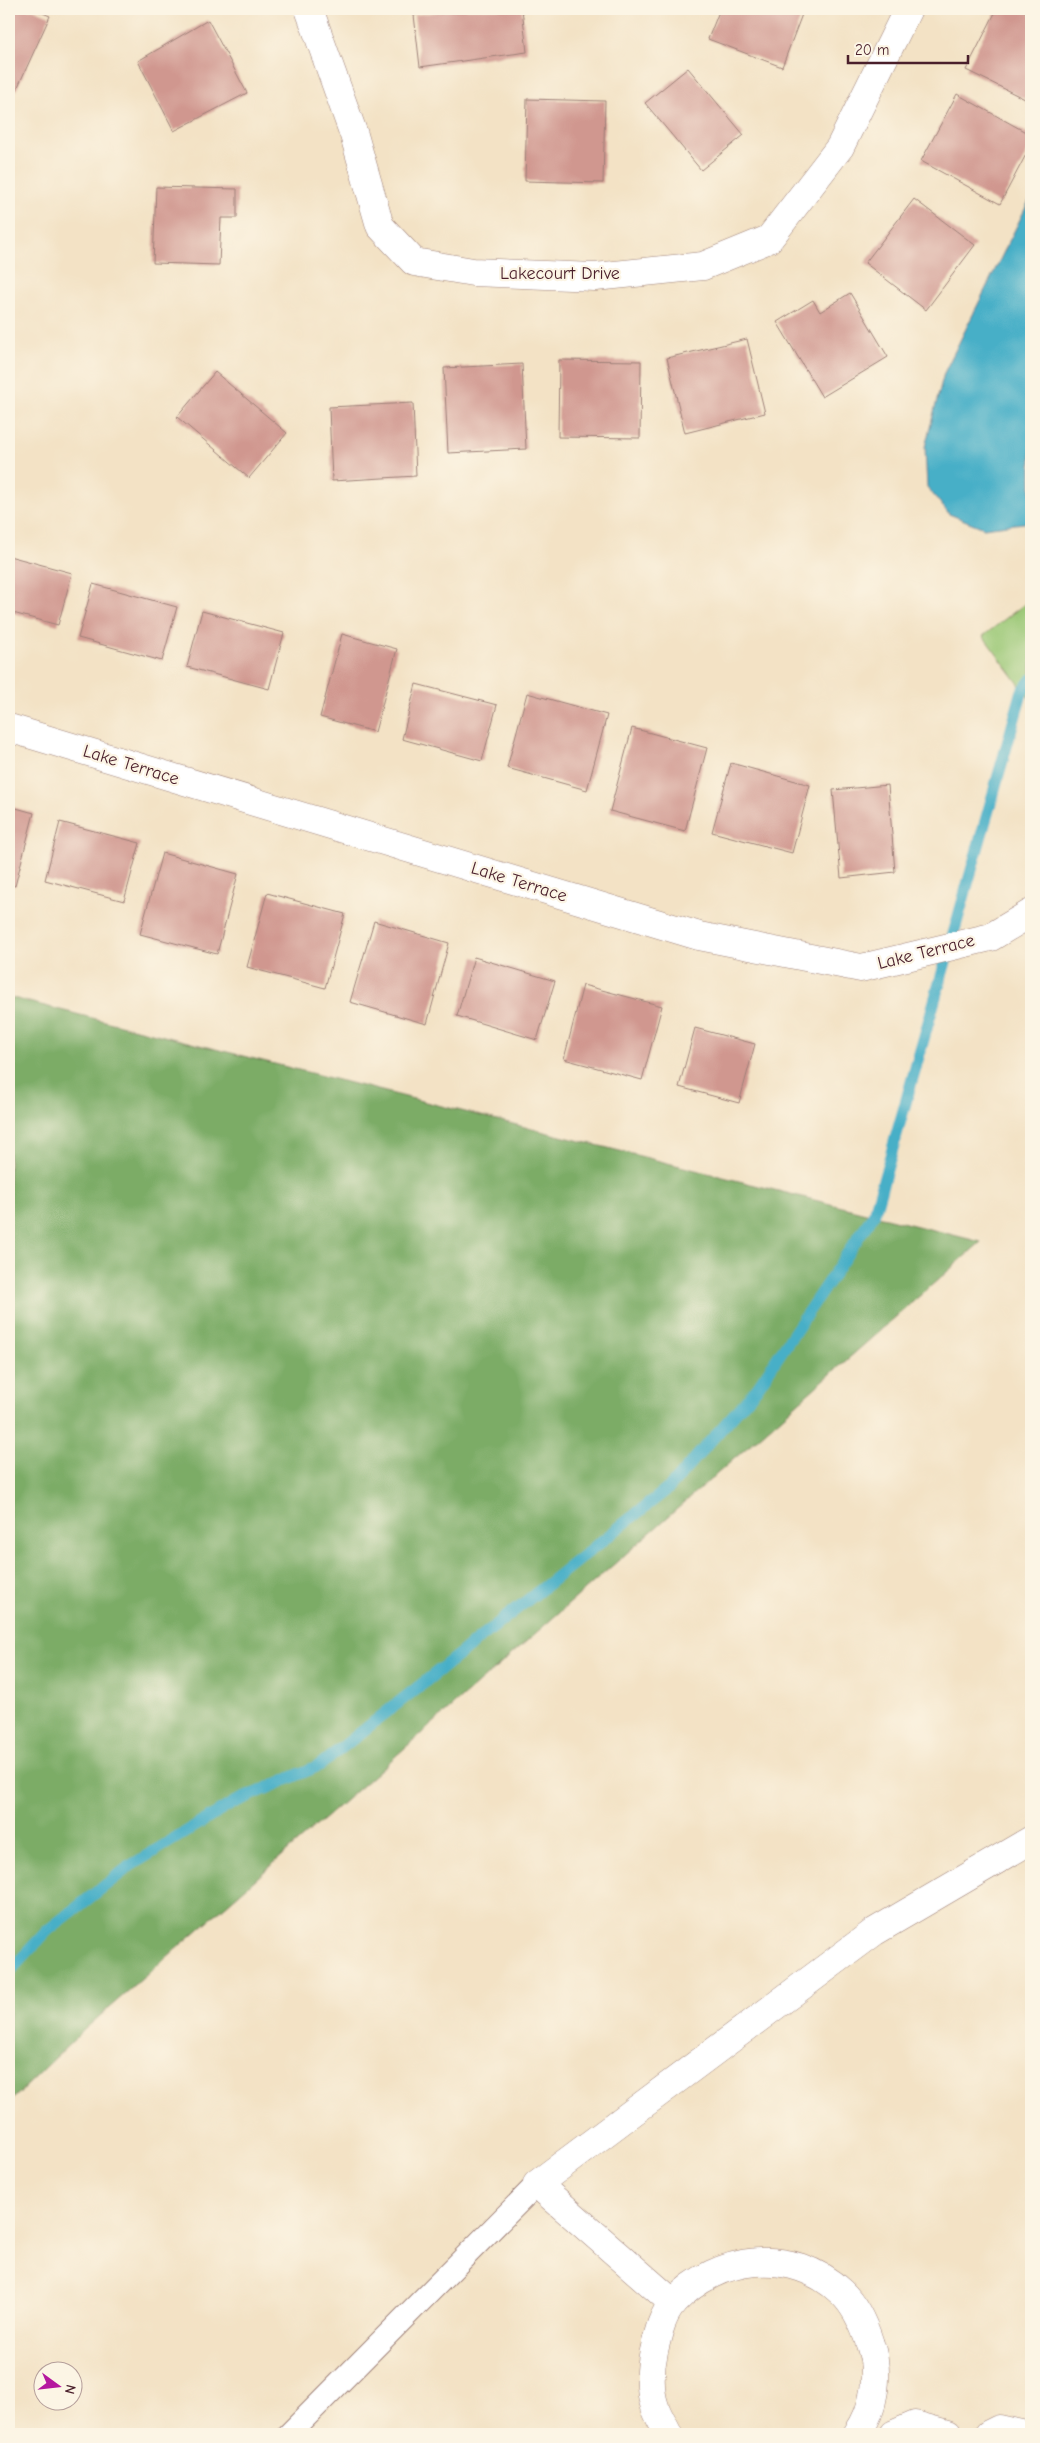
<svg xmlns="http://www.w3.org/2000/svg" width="1040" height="2443" font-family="'Comic Neue',sans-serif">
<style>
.green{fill:#9ac775;stroke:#727350}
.forest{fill:#7bac66;stroke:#626648}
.water{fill:#47afc7;stroke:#486779}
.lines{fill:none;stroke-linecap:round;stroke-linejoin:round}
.stream{stroke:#47afc7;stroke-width:12}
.building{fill:#d0978f}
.lane-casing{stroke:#9e8078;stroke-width:24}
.street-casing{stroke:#9e8078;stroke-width:29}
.lane{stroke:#fff;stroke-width:22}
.street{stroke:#fff;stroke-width:28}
.labels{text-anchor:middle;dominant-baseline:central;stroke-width:4.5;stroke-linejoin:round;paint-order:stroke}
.street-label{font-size:18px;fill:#4a1f2b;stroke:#fcf5e5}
</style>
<rect width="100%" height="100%" fill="#fcf5e5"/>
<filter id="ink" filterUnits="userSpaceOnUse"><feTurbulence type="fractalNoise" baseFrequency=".02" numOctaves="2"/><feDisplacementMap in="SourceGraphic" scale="10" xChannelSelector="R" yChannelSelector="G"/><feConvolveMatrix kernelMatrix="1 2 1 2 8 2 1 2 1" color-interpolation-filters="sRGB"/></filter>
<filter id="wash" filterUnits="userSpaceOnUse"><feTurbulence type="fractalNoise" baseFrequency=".0096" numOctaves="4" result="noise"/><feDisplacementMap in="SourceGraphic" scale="20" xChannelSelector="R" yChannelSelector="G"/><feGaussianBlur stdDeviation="1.12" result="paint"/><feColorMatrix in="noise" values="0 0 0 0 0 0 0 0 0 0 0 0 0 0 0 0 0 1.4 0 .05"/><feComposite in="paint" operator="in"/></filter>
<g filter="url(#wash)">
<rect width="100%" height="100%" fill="#f3e2c5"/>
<path class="green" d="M1031,599V700L983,636Z"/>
<path class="forest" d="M9,997L981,1242L85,2029L9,2103Z"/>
<path class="water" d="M1031,197V522L984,528L949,514L927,487L925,447L944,373Z"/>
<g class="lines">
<path class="stream" d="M9,1972L47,1931L130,1866L233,1803L320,1765L670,1487L757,1388L874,1214L1022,692L1031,680"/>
</g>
<g id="blocks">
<g class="building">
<path d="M9,9H33L50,16L16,91L9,88Z"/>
<path d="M460,9H522L527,52L420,67L414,15Z"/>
<path d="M720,9H804L782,67L708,39Z"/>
<path d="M997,9H1019L1031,15V102L966,70Z"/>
<path d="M208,20L247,93L174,131L138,61Z"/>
<path d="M688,68L744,135L701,170L645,103Z"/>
<path d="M957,94L1031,135V145L1000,204L921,161Z"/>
<path d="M527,99L605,101L603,183L525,181Z"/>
<path d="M156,187L237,189V218H221L219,265L153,263Z"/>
<path d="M914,199L975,245L926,310L865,263Z"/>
<path d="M850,293L888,357L822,397L777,322L813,300L820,312Z"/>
<path d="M747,339L765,413L685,433L667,358Z"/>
<path d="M559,360L641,361L640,438L558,437Z"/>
<path d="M522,364L526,449L448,453L444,368Z"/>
<path d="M215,372L287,433L249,478L177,417Z"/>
<path d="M413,403L416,476L332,481L329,407Z"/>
<path d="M9,556L72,573L58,625L9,612Z"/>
<path d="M93,584L177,607L162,661L78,638Z"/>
<path d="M202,611L284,633L269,689L187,667Z"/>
<path d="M342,634L397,649L375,732L320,717Z"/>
<path d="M416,684L497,705L482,761L402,739Z"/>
<path d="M527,693L607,715L587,790L507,768Z"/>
<path d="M632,728L707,748L685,831L610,811Z"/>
<path d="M731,763L810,785L792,853L712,832Z"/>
<path d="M888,785L895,872L841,878L833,790Z"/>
<path d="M9,806L34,813L15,886L9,884Z"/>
<path d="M60,822L140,843L124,901L45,880Z"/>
<path d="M162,853L238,874L217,954L140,934Z"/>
<path d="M267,893L345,914L325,988L247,967Z"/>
<path d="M374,921L449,943L427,1024L350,1002Z"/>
<path d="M474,957L555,981L537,1040L457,1016Z"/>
<path d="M583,985L662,1006L642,1080L564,1059Z"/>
<path d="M695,1028L755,1044L739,1103L679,1087Z"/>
</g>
</g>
</g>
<g filter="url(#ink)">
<use href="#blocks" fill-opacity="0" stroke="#9e8078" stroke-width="1"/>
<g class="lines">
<defs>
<path id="lane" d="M289,2434L537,2184"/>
<g id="street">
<path d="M309,9L354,135L380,226L414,262L473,272L595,277L703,266L769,239L840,147L908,9"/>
<path d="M9,728L699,936L861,968L991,937L1031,913"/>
<path d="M673,2303L537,2184L874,1932L1031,1840"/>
<path d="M668,2434C664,2425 658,2416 655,2407C649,2390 650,2368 654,2351C658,2334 662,2315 674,2302C718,2255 792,2246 841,2292C856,2306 864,2325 870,2344C880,2373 875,2409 857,2434"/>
<path d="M894,2434L915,2425L947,2434"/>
<path d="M989,2434L999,2429L1021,2434"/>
</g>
</defs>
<use href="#lane" class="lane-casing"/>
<use href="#street" class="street-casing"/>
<use href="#lane" class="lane"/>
<use href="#street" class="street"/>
</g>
</g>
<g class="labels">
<g class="street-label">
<text x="560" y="273">Lakecourt Drive</text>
<text transform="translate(131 765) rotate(17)">Lake Terrace</text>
<text transform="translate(519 882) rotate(17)">Lake Terrace</text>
<text transform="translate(926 952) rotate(-14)">Lake Terrace</text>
</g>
</g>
<rect width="1040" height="2443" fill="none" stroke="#fcf5e5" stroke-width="30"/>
<g transform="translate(58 2386) rotate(105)"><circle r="24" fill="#fcf5e5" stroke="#b59f9b"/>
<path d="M0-4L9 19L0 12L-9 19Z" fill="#b5179e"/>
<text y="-8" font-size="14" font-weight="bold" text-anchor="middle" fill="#4a1f2b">N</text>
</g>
<path d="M848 55v8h120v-8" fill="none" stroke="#4a1f2b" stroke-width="2.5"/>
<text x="855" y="55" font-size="15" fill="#4a1f2b" stroke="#fcf5e5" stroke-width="4" paint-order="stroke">20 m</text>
</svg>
